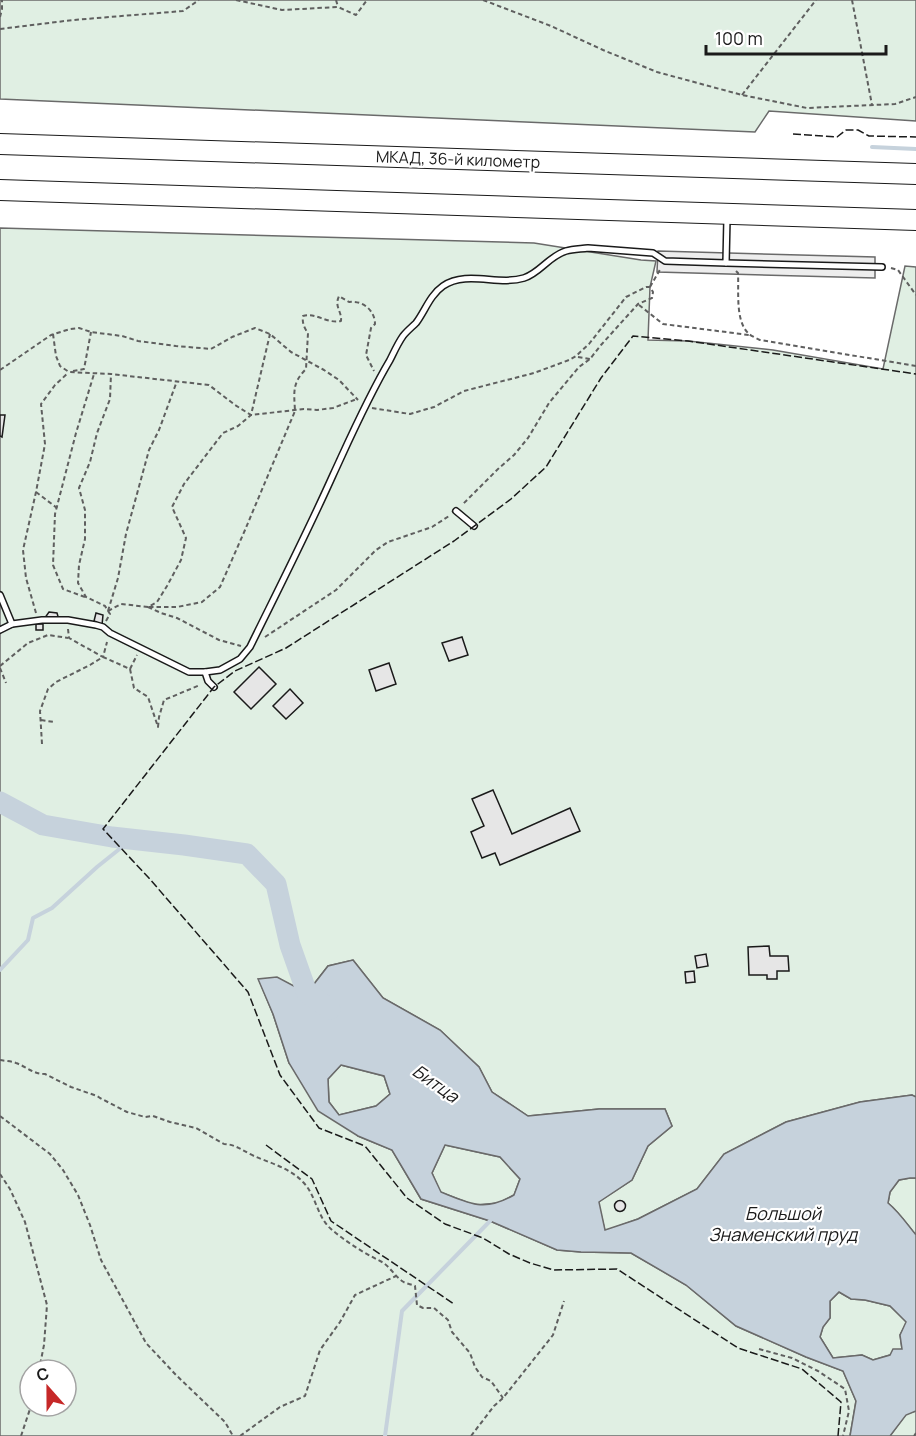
<svg xmlns="http://www.w3.org/2000/svg" width="916" height="1436" font-family="Manrope,sans-serif">
<style>
.green{fill:#e0efe3;stroke:#6a6a6a;stroke-width:1.5;fill-rule:evenodd}
.parking{fill:#ededed;stroke:#6a6a6a;stroke-width:1.5}
.water{fill:#c6d2dc;stroke:#6a6a6a;stroke-width:1.5;fill-rule:evenodd}
.lines{fill:none;stroke-linecap:round;stroke-linejoin:round}
.stream{stroke:#c6d2dc;stroke-width:4}
.river{stroke:#c6d2dc;stroke-width:21}
.building{fill:#e6e6e6;stroke:#1a1a1a;stroke-width:1.5}
.lane-casing{stroke:#1a1a1a;stroke-width:8}
.highway-casing{stroke:#1a1a1a;stroke-width:22}
.path{stroke:#5f5f5f;stroke-width:2;stroke-dasharray:4.5 3;stroke-linecap:butt}
.lane{stroke:#fff;stroke-width:5}
.highway{stroke:#fff;stroke-width:20}
.fence{stroke:#1a1a1a;stroke-width:1.5;stroke-dasharray:8 3;stroke-linecap:butt}
.labels{text-anchor:middle;dominant-baseline:central;stroke-width:4.5;stroke-linejoin:round;paint-order:stroke}
.street-label{font-size:16px;fill:#1a1a1a;stroke:#fff}
.water-label{font-size:18px;font-style:italic;fill:#1a1a1a;stroke:#fff}
</style>
<rect width="100%" height="100%" fill="#fff"/>
<g class="green">
<path d="M0,0H916V121L769,111L755,132L0,99Z"/>
<path d="M0,228L534,243L641,260L656,261L650,287L648,340L688,341L773,350L883,369L905,266L916,267V1097L912,1095L860,1102L786,1122L724,1154L697,1189L638,1219L605,1231L598,1202L632,1180L648,1146L672,1126L665,1109H599L528,1116L492,1092L479,1067L440,1030L383,998L353,960L328,966L307,993L277,978L259,980L273,1014L289,1063L358,1136L392,1150L421,1199L490,1221L557,1250L581,1252L631,1253L686,1285L736,1326L806,1357L843,1371L856,1401L850,1436H0ZM30,1370H66V1406H30Z"/>
<path d="M341,1065L384,1076L390,1094L376,1106L339,1115L329,1102L328,1079Z"/>
<path d="M445,1145L500,1157L520,1179L514,1195L499,1203L474,1205L440,1192L432,1173Z"/>
<path d="M910,1178H916V1235C907,1224 899,1212 888,1203L890,1192L899,1180Z"/>
<path d="M839,1292L851,1299L865,1300L890,1306L907,1322L900,1335L902,1349L890,1355L873,1360L862,1355L833,1358L820,1337L823,1327L830,1318V1301Z"/>
<path d="M916,1411V1436H890L906,1414Z"/>
</g>
<path class="parking" d="M658,251L875,257V278L657,272Z"/>
<path class="water" d="M353,960L383,998L440,1030L479,1067L492,1092L528,1116L599,1109H665L672,1126L648,1146L632,1180L599,1202L605,1230L638,1219L697,1189L724,1154L786,1122L860,1102L912,1095L916,1097V1178H910L899,1180L890,1192L888,1203C899,1212 907,1224 916,1235V1411L906,1415L890,1436H850L856,1401L843,1371L806,1357L736,1326L686,1285L631,1253L581,1252L557,1250L490,1221L421,1199L392,1150L358,1136L318,1111L289,1063L273,1014L258,979L277,977L307,993L328,966ZM341,1065L384,1076L390,1094L376,1106L339,1115L329,1102L328,1079ZM445,1145L500,1157L520,1179L514,1195C484,1212 471,1204 441,1192L432,1173ZM839,1292L851,1299L865,1300L890,1306L906,1322L900,1335L902,1349H893L890,1355L873,1360L862,1355L833,1358L820,1337L823,1327L830,1318V1301Z"/>
<g class="lines">
<g class="stream">
<path d="M872,147L916,149"/>
<path d="M0,970L28,940L33,918L52,908L97,867L132,839"/>
<path d="M385,1436L402,1311L490,1221"/>
</g>
<path class="river" d="M0,802L43,825L112,837L184,845L247,854L276,884L290,945L307,993L330,1009"/>
</g>
<g class="building">
<path d="M0,415H5L2,437L0,436Z"/>
<path d="M49,612L57,613L59,620L44,619Z"/>
<path d="M96,613L103,615L102,625L94,621Z"/>
<rect x="36" y="624" width="7" height="6"/>
<path d="M462,637L468,655L449,661L442,643Z"/>
<path d="M389,663L396,684L376,691L369,670Z"/>
<path d="M259,667L276,684L251,709L234,692Z"/>
<path d="M290,689L303,703L286,719L273,706Z"/>
<path d="M493,790L512,834L570,808L580,831L500,865L495,853L482,858L471,832L484,826L472,799Z"/>
<path d="M769,946L770,956H788L789,971H777V979H767V975H749L748,947Z"/>
<path d="M706,954L708,966L697,968L695,956Z"/>
<path d="M694,971L695,982L686,983L685,972Z"/>
<circle cx="620" cy="1206" r="5.5"/>
</g>
<g class="lines">
<defs>
<g id="lane">
<path d="M726,263L882,267"/>
<path d="M456,511L474,526"/>
<path d="M0,595L12,624"/>
<path d="M0,630L12,624L42,620H68L96,625L103,627L110,633L189,672H205L220,670L240,659L250,647C278,590 307,533 333,475C351,436 368,397 390,360C394,352 398,343 403,336C407,331 412,327 416,323C425,311 430,295 443,286C467,270 498,286 524,278C540,273 549,256 566,251C573,249 581,249 588,248L653,253L665,261L726,263L727,218"/>
<path d="M205,672L208,681L214,687"/>
</g>
<g id="highway">
<path d="M0,144L916,174"/>
<path d="M0,190L916,220"/>
</g>
</defs>
<use href="#lane" class="lane-casing"/>
<use href="#highway" class="highway-casing"/>
<g class="path">
<path d="M236,0L282,10L338,7L356,15L367,0"/>
<path d="M336,0L338,7"/>
<path d="M483,0L551,26L603,50L657,72L742,95L807,108L895,104L916,97"/>
<path d="M852,0L872,105"/>
<path d="M0,17L2,9V0"/>
<path d="M0,29L73,20L183,11L199,0"/>
<path d="M742,95L816,0"/>
<path d="M891,268L898,270L916,295"/>
<path d="M736,271L738,273C739,290 735,320 748,333C751,336 756,338 760,340L916,366"/>
<path d="M650,287L661,268"/>
<path d="M639,305L663,324L749,335"/>
<path d="M53,334L56,356L60,366L69,372L111,374L209,385L235,405L251,415L304,409L317,410L333,408L357,399"/>
<path d="M578,357L590,359"/>
<path d="M0,370L51,335L70,329L79,328L91,332L122,336L138,341L176,346L211,349L232,337L255,328L270,334L291,352L324,370L339,380L358,400"/>
<path d="M73,371L84,369L91,332"/>
<path d="M372,408L410,414L434,407L464,391L534,373L569,360L576,356L589,344L626,297L646,287H650L653,292L652,298L638,304L601,345L590,359L579,367L549,403L528,438L514,455L499,468L462,505"/>
<path d="M36,492L57,508"/>
<path d="M85,597L63,589L53,565L55,514L76,433L94,374"/>
<path d="M148,607L161,613L177,618L219,640L241,646"/>
<path d="M149,607H177L202,602L220,587L245,530L295,411C294,392 292,383 306,369L308,333C304,328 302,322 303,316C316,312 326,324 341,321C342,311 334,307 339,296L349,302C362,300 375,310 375,324L371,328L366,355L374,371"/>
<path d="M108,611L121,604L148,607L157,602L167,586L181,560L186,538L172,507L184,484L223,433L238,426L251,415L270,334"/>
<path d="M108,611L118,578L126,534L149,450L159,430L177,381"/>
<path d="M36,613L26,578L23,550L36,492L45,444L41,404L55,385L68,373"/>
<path d="M106,621L110,614L105,606L86,597L78,583L79,565L85,539V510L79,488L90,462L97,433L110,399L111,374"/>
<path d="M68,629L69,638L103,657L107,642"/>
<path d="M265,637L336,590L376,550L388,542L432,527L449,516"/>
<path d="M0,666L28,643L48,635L68,638"/>
<path d="M0,668L6,683"/>
<path d="M130,669L137,655"/>
<path d="M41,720L54,722"/>
<path d="M42,744L40,711L48,689L56,682L90,665L103,657L130,669L134,688L148,697L158,727L159,717L164,700L200,685"/>
<path d="M0,1060C5,1061 11,1061 16,1063C27,1067 33,1074 45,1074L71,1087L97,1096L100,1098L127,1112L145,1117L153,1116L170,1122L196,1128L224,1144C235,1144 243,1151 254,1156C270,1163 290,1168 303,1182C316,1195 317,1217 331,1229C346,1242 364,1253 382,1262C390,1267 395,1276 402,1281C406,1284 411,1284 415,1286L417,1305L423,1308H434L448,1320L452,1332L470,1353L475,1367L482,1377L491,1381L503,1398"/>
<path d="M0,1116L50,1154L63,1170L78,1195L90,1225L101,1260L146,1343L176,1375L225,1422L233,1436"/>
<path d="M0,1174L10,1189L25,1222L47,1305L44,1345L39,1370"/>
<path d="M759,1349L792,1358L818,1371L845,1389L849,1411L843,1436"/>
<path d="M21,1436L31,1406"/>
<path d="M240,1436L280,1407L305,1396L320,1350L340,1322L355,1295L396,1276"/>
<path d="M471,1436L494,1406L503,1398L553,1335L564,1301"/>
<path d="M914,1436L916,1433"/>
</g>
<use href="#lane" class="lane"/>
<use href="#highway" class="highway"/>
<g class="fence">
<path d="M793,134L837,137L846,130H858L869,136L916,137"/>
<path d="M266,1145L312,1179L331,1221L454,1304"/>
<path d="M838,1436L841,1402L802,1369L738,1348L617,1269L554,1270L530,1263L509,1254L483,1238L445,1224L407,1198L365,1146L319,1128L280,1075L248,992L148,877L103,829L214,687L235,671L286,648L454,541L511,499L546,467L601,378L633,336L688,341L916,374"/>
</g>
</g>
<g class="labels">
<g class="street-label">
<text transform="translate(458 159) rotate(2)">МКАД, 36-й километр</text>
</g>
<g class="water-label">
<text transform="translate(436 1083) rotate(35)">Битца</text>
<text x="783" y="1213">Большой<tspan x="783" dy="21">Знаменский пруд</tspan></text>
</g>
</g>
<g transform="translate(48 1388) rotate(339)"><circle r="28" fill="#ffffff" stroke="#a3a3a3" stroke-width="1.5"/>
<path d="M0-4.5L10 22L0 15L-10 22Z" fill="#c62828"/>
<text y="-9" font-size="16" font-weight="bold" text-anchor="middle" fill="#1a1a1a">С</text>
</g>
<path d="M706 45v9h180v-9" fill="none" stroke="#1a1a1a" stroke-width="3"/>
<text x="715" y="45" font-size="18" fill="#1a1a1a" stroke="#ffffff" stroke-width="4.5" paint-order="stroke">100 m</text>
</svg>
